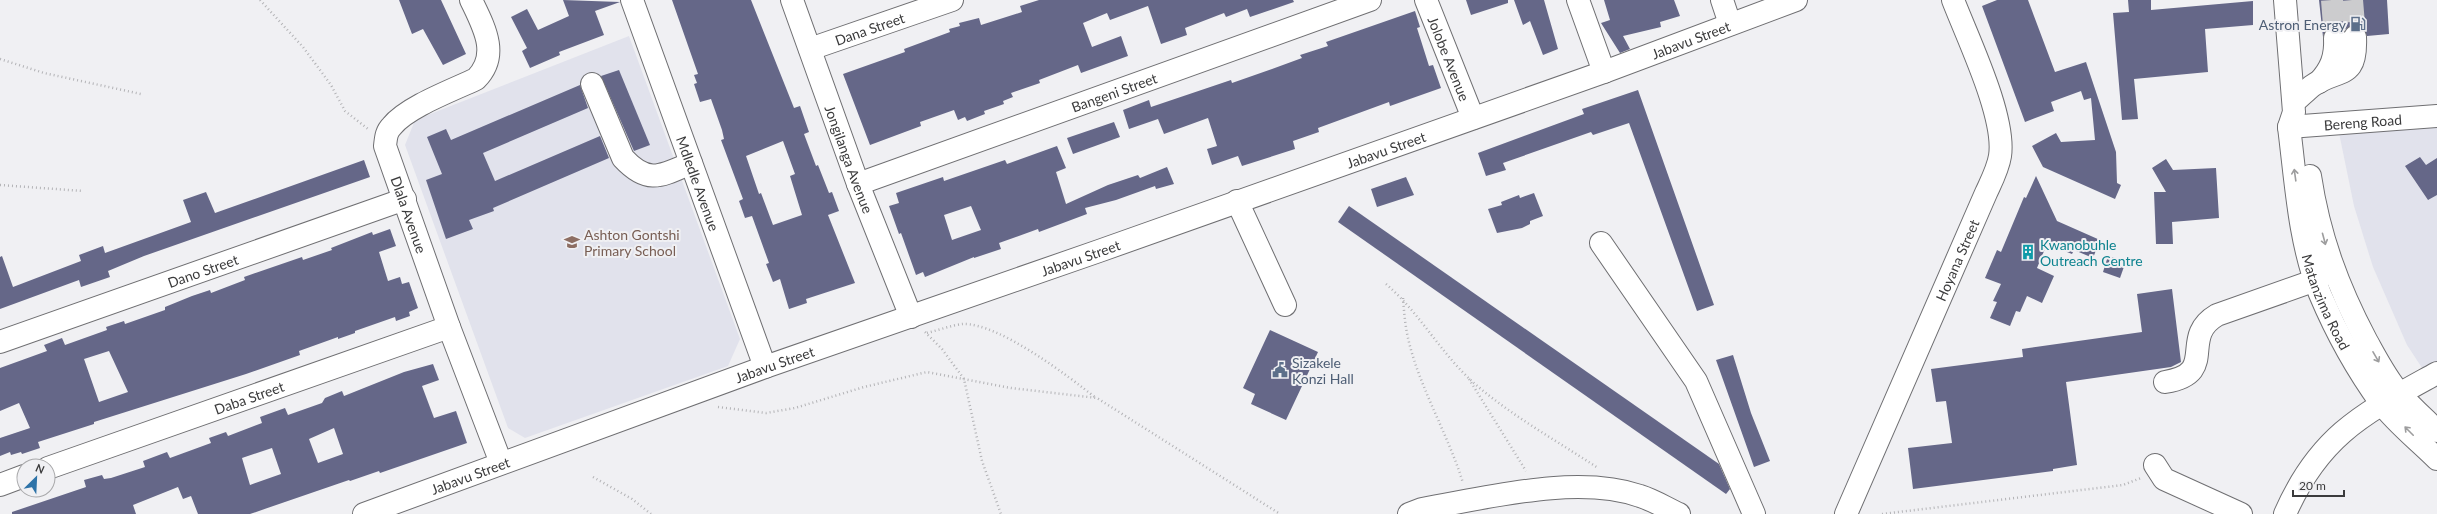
<svg xmlns="http://www.w3.org/2000/svg" width="2437" height="514" font-family="Lato,sans-serif">
<style>
.built{fill:#e1e2ec}
.building{fill:#656788;fill-rule:evenodd}
.lines{fill:none;stroke-linecap:round;stroke-linejoin:round}
.minor-tunnel{stroke:#ccccce;stroke-width:22;stroke-dasharray:22 11;stroke-linecap:butt}
.minor-casing{stroke:#6f6f72;stroke-width:24}
.path{stroke:#b3b3b6;stroke-width:2.5;stroke-dasharray:1 3;stroke-linecap:butt}
.minor{stroke:#fff;stroke-width:22}
.oneway{stroke:#9d9d9e}
.labels{text-anchor:middle;dominant-baseline:central;stroke-width:4;stroke-linejoin:round;paint-order:stroke}
.service-label{font-size:14px;fill:#4e5e75;stroke:#f0f0f3;text-anchor:end}
.street-label{font-size:14px;fill:#3b3b3c;stroke:#f0f0f3}
.education-label{font-size:14px;fill:#785e54;stroke:#f0f0f3;text-anchor:start}
.culture-label{font-size:14px;fill:#0d838f;stroke:#f0f0f3;text-anchor:start}
</style>
<rect width="100%" height="100%" fill="#f0f0f3"/>
<g class="built">
<path d="M629,36L740,339L728,366L525,438L508,428L405,145L415,120Z"/>
<path d="M2437,121V373L2428,377L2407,345L2373,267L2354,206L2338,128Z"/>
</g>
<g class="building">
<path d="M399,0H441L466,54L443,65L423,29L412,34Z"/>
<path d="M563,0L620,2L595,11L604,35L559,52L560,55L530,68L522,51L527,48L511,17L527,9L538,30L569,16Z"/>
<path d="M672,0H751L794,108L800,106L809,132L804,134L816,166L818,165L829,193L832,192L839,211L828,215L855,283L806,299L807,303L789,309L780,279L773,282L766,264L769,263L752,216L745,218L739,201L743,199L721,140L724,139L722,130L711,99L700,102L694,84L697,83L694,75L698,74ZM783,141L795,174L790,176L802,215L773,225L761,193L759,194L746,156Z"/>
<path d="M1039,0H1293L1294,2L1250,17L1247,9L1226,17L1224,13L1185,28L1187,35L1161,44L1148,6L1110,20L1107,13L1083,23L1092,47L1121,36L1128,56L1081,73L1078,65L1039,80L1040,83L1011,93L1013,97L1003,101L1004,104L984,111L985,114L967,121L965,117L958,120L954,110L920,122L921,126L870,145L843,74L905,52L904,49L950,32L949,29L960,26L959,23L979,18L981,25L1022,12L1020,6Z"/>
<path d="M1466,0H1508V3L1471,15Z"/>
<path d="M1514,0H1544L1558,49L1543,55L1530,21L1523,25Z"/>
<path d="M1604,0H1674L1680,16L1660,22L1661,27L1623,36L1630,49L1620,53L1601,23L1610,20Z"/>
<path d="M1997,0H2028L2055,72L2086,62L2116,152L2117,183L2121,185L2115,199L2043,167L2032,146L2056,133L2061,142L2095,140L2091,98L2084,100L2081,91L2051,102L2054,111L2025,122L1982,6Z"/>
<path d="M2128,0H2151V10L2253,1V25L2205,29L2208,72L2134,79L2138,119L2122,120L2113,13L2129,12Z"/>
<path d="M2319,0H2387L2389,34L2367,36L2362,26L2355,25L2344,30L2335,26L2329,27L2323,37Z"/>
<path d="M1415,11L1420,27L1417,28L1429,66L1433,65L1441,88L1390,106L1389,102L1318,128L1319,132L1293,141L1295,149L1242,166L1238,156L1212,165L1207,149L1217,146L1208,118L1164,134L1158,119L1129,129L1123,110L1149,100L1151,107L1231,80L1232,83L1272,69L1302,58L1300,55L1328,46L1326,42Z"/>
<path d="M619,70L650,145L634,151L601,76Z"/>
<path d="M580,85L588,108L483,153L495,181L600,136L609,158L493,208L494,211L469,220L473,229L446,239L426,180L442,174L427,137L446,129L451,140Z"/>
<path d="M1638,90L1714,305L1697,311L1629,123L1593,135L1591,132L1503,163L1506,170L1486,176L1478,153L1584,114L1582,109Z"/>
<path d="M1114,122L1120,137L1073,154L1067,138Z"/>
<path d="M1057,146L1066,168L1056,172L1066,204L1108,185L1138,175L1140,178L1167,167L1174,184L1156,189L1155,186L1116,200L1085,208L1087,214L1039,232L1038,229L999,243L1001,249L974,258V257L925,277L923,272L916,275L901,233L899,234L889,206L899,203L896,193L943,177L944,181L1005,160L1007,164ZM971,206L981,230L952,240L944,215Z"/>
<path d="M2420,157L2426,165L2437,158V195L2428,200L2405,166Z"/>
<path d="M2166,159L2173,170L2216,168L2219,218L2172,222L2173,244H2156L2154,192H2166L2152,168Z"/>
<path d="M364,160L370,177L144,256L108,271L110,277L81,287L79,280L0,309V257L2,256L13,287L81,261L79,255L103,246L105,253L191,222L183,200L206,192L215,213Z"/>
<path d="M2036,176L2057,221L2100,240L2093,258L2074,250L2072,254L2047,244L2037,268L2054,276L2042,303L2027,296L2020,312L2016,311L2010,326L1990,318L1997,302L1993,301L2001,284L1985,278L1997,250L2001,252L2024,197L2026,198Z"/>
<path d="M1406,177L1414,195L1377,207L1371,189Z"/>
<path d="M1534,193L1543,216L1530,221V224L1522,228L1497,233L1488,209L1502,205L1501,202L1519,195L1520,198Z"/>
<path d="M1349,206L1719,464L1730,489L1726,494L1338,222Z"/>
<path d="M390,229L396,246L379,252L388,281L400,277L402,284L409,282L418,308L409,312L410,316L396,321L395,317L355,331V333L338,339V337L299,351L300,355L246,374L94,422V424L38,442L40,448L22,454L21,452L11,455L10,452L0,456V438L30,428L19,403L0,411V368L47,351L44,345L62,338L65,345L107,330L106,327L124,321L125,324L165,310V307L192,296L210,290L211,293L245,280L244,277L302,257L303,260L332,250L331,248L372,232L373,235ZM109,351L128,392L99,402L84,359Z"/>
<path d="M2108,256L2126,261L2120,278L2103,272Z"/>
<path d="M2172,289L2181,362L2171,367L2066,382L2077,465L2053,469V471L1913,489L1908,448L1952,443L1946,401L1936,402L1931,369L2023,357L2022,349L2142,332L2137,294Z"/>
<path d="M1270,330L1318,352L1286,420L1251,404L1255,394L1243,388Z"/>
<path d="M1733,355L1751,413L1770,461L1754,467L1716,360Z"/>
<path d="M433,364L439,380L422,386L434,418L456,411L467,443L380,473L379,471L350,481L349,480L250,514H198L191,496L183,499L178,487L133,505L136,514H12V512L86,487L84,480L102,475L104,479L111,478L145,467L143,461L167,452L170,458L211,443L209,438L226,432L228,436L262,423L260,417L285,408L288,415L322,403L325,398L342,391L344,396L404,372ZM334,428L343,454L318,463L309,439ZM272,448L281,474L250,485L242,458Z"/>
</g>
<g class="lines">
<g class="minor-tunnel">
<path d="M2332,0L2335,38"/>
<path d="M2352,0L2355,37"/>
</g>
<defs>
<g id="minor">
<path id="s1" d="M471,0C484,27 500,55 476,79C453,90 407,107 392,126C386,132 386,138 385,146L449,327L501,463"/>
<path id="s2" d="M632,0L765,367"/>
<path id="s3" d="M792,0L858,184L911,317"/>
<path id="s4" d="M1426,0L1473,118"/>
<path d="M1578,0L1604,72"/>
<path d="M1722,0L1730,24"/>
<path id="s5" d="M2285,0L2294,112L2289,127C2296,182 2299,242 2320,294C2336,332 2357,370 2381,403C2396,423 2419,441 2437,459"/>
<path id="s6" d="M810,49L952,0"/>
<path d="M2319,82C2331,69 2336,57 2335,38"/>
<path d="M592,84L623,158C648,185 661,176 691,163"/>
<path d="M2294,102C2300,97 2306,91 2312,86C2339,67 2357,81 2355,37"/>
<path id="s7" d="M2289,127L2437,116"/>
<path d="M2310,176C2319,236 2338,287 2366,340C2376,358 2386,378 2400,394C2411,407 2425,419 2437,431"/>
<path id="s8" d="M858,184L1370,0"/>
<path d="M1237,201L1285,305"/>
<path d="M1601,243L1696,381L1754,514"/>
<path id="s9" d="M0,342L405,199"/>
<path d="M2165,382C2220,373 2178,338 2217,315L2316,280L2328,271"/>
<path d="M2155,465L2164,479L2241,514"/>
<path id="s10" d="M48,468L449,327"/>
<path d="M0,485L24,476"/>
<path id="s11" d="M364,514L765,367L1099,251L1604,72L1796,0"/>
<path d="M1409,514L1422,509C1487,498 1577,474 1640,496C1653,500 1666,508 1679,514"/>
<path id="s12" d="M1846,514L1986,193C1991,182 1998,169 2000,156C2006,117 1968,39 1953,0"/>
<path d="M2285,514C2320,434 2365,413 2437,373"/>
</g>
</defs>
<use href="#minor" class="minor-casing"/>
<g class="path">
<path d="M260,0L303,47L331,85L345,111L368,129"/>
<path d="M0,59L44,73L141,94"/>
<path d="M0,185L83,191"/>
<path d="M1386,284C1420,313 1441,354 1475,384C1512,416 1557,441 1598,468"/>
<path d="M1403,298C1404,311 1405,325 1408,338C1419,387 1448,434 1463,483"/>
<path d="M925,332L942,349L964,379L982,461L1001,514"/>
<path d="M927,333C939,330 952,325 963,324C999,323 1068,376 1096,398"/>
<path d="M1469,379L1526,471"/>
<path d="M718,407L766,413L795,408L864,387L927,372L1011,388L1097,398L1280,514"/>
<path d="M593,477L632,499L651,514"/>
<path d="M1882,514L2123,485L2141,478"/>
</g>
<use href="#minor" class="minor"/>
</g>
<defs><path id="oneway-shaft" d="M-6 0H5M1.5-3L5.5 0L1.5 3" fill="none" stroke-width="1.6" stroke-linecap="round" stroke-linejoin="round"/></defs>
<g class="oneway">
<use href="#oneway-shaft" transform="translate(2295 175) rotate(-98)"/>
<use href="#oneway-shaft" transform="translate(2324 239) rotate(75)"/>
<use href="#oneway-shaft" transform="translate(2376 357) rotate(60)"/>
<use href="#oneway-shaft" transform="translate(2409 431) rotate(-135)"/>
</g>
<defs>
<symbol id="fuel-bare" viewBox="-9 -9 18 18"><path d="M-5.5-6h7V0h2V4h1.3V-2.5L3-4.5l.8-.8L6-3V5H2.5V1h-1V6h-7ZM-4.2-4.7v3.2H.2V-4.7Z" fill="#5c6f8a" stroke="#f0f0f3" stroke-width="2.5" paint-order="stroke"/></symbol>
<symbol id="school-bare" viewBox="-9 -9 18 18"><path d="M0-5L7-2L0 1L-7-2ZM-4 1L0 2.5L4 1V4Q0 6-4 4Z" fill="#8d6e63" stroke="#f0f0f3" stroke-width="2.5" paint-order="stroke"/></symbol>
<symbol id="building-bare" viewBox="-9 -9 18 18"><path d="M-4-6H4V6H1V3H-1V6H-4ZM-2.5-4.3h1.7v1.8h-1.7ZM.8-4.3h1.7v1.8H.8ZM-2.5-1h1.7V.8h-1.7ZM.8-1h1.7V.8H.8Z" fill="#0f9aa8" stroke="#f0f0f3" stroke-width="2.5" paint-order="stroke"/></symbol>
<symbol id="civic-bare" viewBox="-9 -9 18 18"><path d="M-.6-6.5H3V-4.5H.6V-3L4-1V1h2V6H-6V1h2V-1L-.6-3ZM-1.2 2.5V6h2.4V2.5Z" fill="#5c6f8a" stroke="#f0f0f3" stroke-width="2.5" paint-order="stroke"/></symbol>
</defs>
<g fill-rule="evenodd">
<use href="#fuel-bare" x="2347" y="13" width="22" height="22"/>
<use href="#school-bare" x="561" y="231" width="22" height="22"/>
<use href="#building-bare" x="2017" y="241" width="22" height="22"/>
<use href="#civic-bare" x="1269" y="359" width="22" height="22"/>
</g>
<g class="labels">
<g class="service-label">
<text x="2346" y="24">Astron Energy</text>
<text x="1292" y="362" text-anchor="start">Sizakele<tspan x="1292" dy="16">Konzi Hall</tspan></text>
</g>
<g class="street-label">
<text stroke="none"><textPath href="#s6" startOffset="63">Dana Street</textPath></text>
<text stroke="none"><textPath href="#s11" startOffset="1409">Jabavu Street</textPath></text>
<text stroke="none"><textPath href="#s4" startOffset="63">Jolobe Avenue</textPath></text>
<text stroke="none"><textPath href="#s8" startOffset="272">Bangeni Street</textPath></text>
<text stroke="none"><textPath href="#s7" startOffset="74">Bereng Road</textPath></text>
<text stroke="none"><textPath href="#s11" startOffset="1085">Jabavu Street</textPath></text>
<text stroke="none"><textPath href="#s3" startOffset="169">Jongilanga Avenue</textPath></text>
<text stroke="none"><textPath href="#s2" startOffset="195">Mdledle Avenue</textPath></text>
<text stroke="none"><textPath href="#s1" startOffset="277">Dlala Avenue</textPath></text>
<text stroke="none"><textPath href="#s11" startOffset="761">Jabavu Street</textPath></text>
<text stroke="none"><textPath href="#s12" startOffset="277">Hoyana Street</textPath></text>
<text stroke="none"><textPath href="#s9" startOffset="215">Dano Street</textPath></text>
<text stroke="none"><textPath href="#s5" startOffset="308">Matanzima Road</textPath></text>
<text stroke="none"><textPath href="#s11" startOffset="437">Jabavu Street</textPath></text>
<text stroke="none"><textPath href="#s10" startOffset="213">Daba Street</textPath></text>
<text stroke="none"><textPath href="#s11" startOffset="113">Jabavu Street</textPath></text>
</g>
<g class="education-label">
<text x="584" y="234">Ashton Gontshi<tspan x="584" dy="16">Primary School</tspan></text>
</g>
<g class="culture-label">
<text x="2040" y="244">Kwanobuhle<tspan x="2040" dy="16">Outreach Centre</tspan></text>
</g>
</g>
<g transform="translate(36 478) rotate(24)"><circle r="19" fill="#f0f0f3" stroke="#a8a8aa"/>
<path d="M0-3L7 15L0 10L-7 15Z" fill="#2e73a8"/>
<text y="-6" font-size="11" font-weight="bold" text-anchor="middle" fill="#3b3b3c">N</text>
</g>
<path d="M2293 490v6h51v-6" fill="none" stroke="#3b3b3c" stroke-width="2"/>
<text x="2299" y="490" font-size="12" fill="#3b3b3c" stroke="#f0f0f3" stroke-width="3" paint-order="stroke">20 m</text>
</svg>
